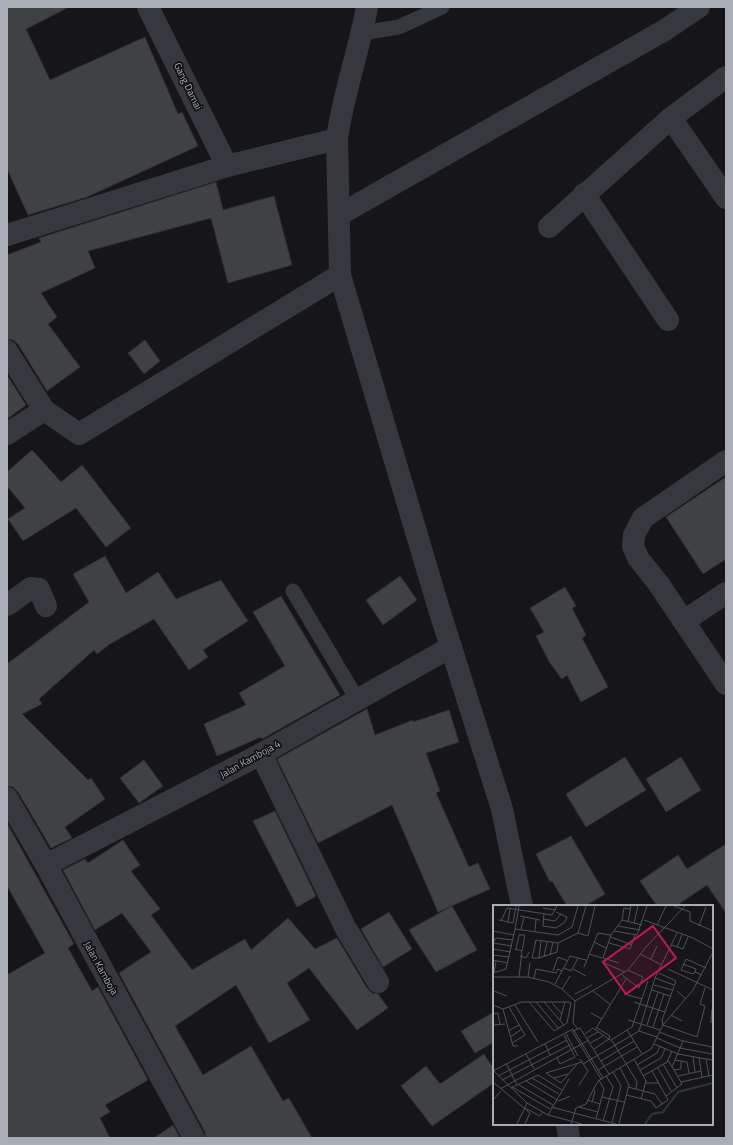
<svg xmlns="http://www.w3.org/2000/svg" width="733" height="1145" font-family="'Titillium Web',sans-serif">
<style>
.building{fill:#404145;stroke:#303034}
.lines{fill:none;stroke-linecap:round;stroke-linejoin:round}
.service{stroke:#37383d;stroke-width:15}
.minor{stroke:#37383d;stroke-width:22}
.labels{text-anchor:middle;dominant-baseline:central;stroke-width:3.5;stroke-linejoin:round;paint-order:stroke}
.street-label{font-size:10px;fill:#a8adb8;stroke:#111113}
.inset-river{fill:none;stroke:#2c353c;stroke-width:2}
.inset-road{fill:none;stroke:#505258;stroke-width:1}
.view{fill:#c2185b;fill-opacity:0.15;stroke:#c2185b;stroke-width:2}
.inset-edge{fill:none;stroke:#a8adb8;stroke-width:2}
</style>
<rect width="100%" height="100%" fill="#161618"/>
<g class="building">
<path d="M7,7H69L26,29L50,80L145,37L178,114L182,112L198,146L87,197L28,215L7,169Z"/>
<path d="M216,182L223,210L274,196L292,265L228,283L211,218L88,251L95,268L41,293L57,317L48,324L80,367L47,391L18,344L13,340L7,339V255L41,242L39,238Z"/>
<path d="M145,340L160,361L144,374L128,353Z"/>
<path d="M7,375L26,405L7,419Z"/>
<path d="M32,450L61,482L82,465L131,528L106,547L76,508L23,541L8,519L25,508L7,486V472Z"/>
<path d="M726,477V559L703,574L666,517Z"/>
<path d="M105,556L126,593L158,572L176,599L221,580L248,621L203,650L208,657L189,670L154,619L110,644L97,654L94,650L39,699L42,704L22,714L88,780L91,778L105,799L65,827L72,838L51,848L18,792L13,787L7,786V664L89,602L73,574Z"/>
<path d="M400,576L417,600L383,625L366,600Z"/>
<path d="M565,587L576,606L572,608L586,635L582,638L608,687L581,702L567,675L562,679L550,663L536,636L544,632L530,608Z"/>
<path d="M281,596L340,695L262,739L261,737L217,756L204,724L246,705L239,693L285,666L253,612Z"/>
<path d="M367,709L375,735L413,720V722L449,710L459,742L426,753L440,791L436,793L469,867L478,863L490,889L438,912L392,805L318,843L277,759Z"/>
<path d="M625,757L646,790L586,827L566,794Z"/>
<path d="M681,757L701,790L666,812L646,779Z"/>
<path d="M144,760L163,786L139,803L120,778Z"/>
<path d="M275,811L316,896L297,907L253,821Z"/>
<path d="M7,823L74,944L68,948L92,991L98,987L148,1080L105,1105L110,1112L100,1118L110,1138H7V975L45,953L7,886Z"/>
<path d="M571,836L605,894L585,906H567L552,881L550,882L536,854Z"/>
<path d="M123,840L140,865L131,871L160,909L151,915L192,970L245,939L251,950L288,918L315,949L337,938L367,988L372,993L378,994L388,1008L357,1030L309,968L287,983L310,1020L269,1043L236,985L175,1026L203,1075L251,1046L283,1101L289,1098L312,1138H206L205,1132L119,973L151,952L122,913L95,930L63,870L85,859L88,863Z"/>
<path d="M726,844V913L707,885L676,906H657L640,881L678,855L687,869Z"/>
<path d="M452,906L477,950L436,972L409,930Z"/>
<path d="M389,912L412,949L383,967L361,929Z"/>
<path d="M494,1012V1042L475,1053L461,1031Z"/>
<path d="M484,1054L494,1069V1083L432,1126L401,1086L426,1066L440,1084Z"/>
<path d="M173,1125L180,1138H154Z"/>
</g>
<g class="lines">
<g class="service">
<path d="M362,33L399,27L442,7"/>
<path d="M293,591L357,699"/>
</g>
<g class="minor">
<path d="M148,7L227,166"/>
<path d="M367,7C359,51 343,94 337,139L340,275L438,606L502,809L522,906"/>
<path d="M671,118L726,198"/>
<path d="M584,194L668,320"/>
<path d="M339,215L665,30L699,7"/>
<path d="M549,227L671,118L726,77"/>
<path d="M7,235L227,166L337,139"/>
<path d="M7,351L44,410L79,434L340,275"/>
<path d="M7,434L44,410"/>
<path d="M726,461L643,518L634,535L633,546L638,558L658,583L726,684"/>
<path d="M7,605L31,588L39,589L46,606"/>
<path d="M684,621L726,593"/>
<path d="M261,754L345,927L378,982"/>
<path d="M7,798L46,865L194,1138"/>
<path d="M46,865L261,754L451,647"/>
<path d="M567,1124L569,1138"/>
</g>
</g>
<g class="labels">
<g class="street-label">
<text transform="translate(188 86) rotate(64)">Gang Damai</text>
<text transform="translate(250 759) rotate(-29)">Jalan Kamboja 4</text>
<text transform="translate(101 968) rotate(61)">Jalan Kamboja</text>
</g>
</g>
<g transform="translate(493 905)">
<rect width="220" height="220" fill="#161618"/>
<path class="inset-river" d="M152,219L159,209L170,207L185,187L220,178"/>
<path class="inset-road" d="M181,1L197,7V16L220,26M50,3L63,5M51,8L50,21L63,23L72,17L74,12L63,7M27,11L47,15M50,14L62,16L68,9M6,15L20,18L23,1M129,15L149,20M151,15L200,33L220,44M8,16L14,3L59,10L64,1M15,17L17,3M135,17L138,1M141,18L145,1M164,20L173,1M125,21L147,25M206,21L213,2M22,24L26,1M28,24L31,12M0,26L21,30M42,26L43,14M121,26L144,30L154,1M85,28L95,31L102,1M118,32L139,40M48,36L46,53L64,47L65,38M101,37L113,43M0,38L3,33L20,35M0,38L19,41M116,38L137,44L142,30M179,40L190,44L195,32M184,42L189,30M0,44L18,47M22,44L29,46L26,72M23,44L26,30H32L29,46M96,49L109,53M147,49L169,60M0,50L16,52M57,50L60,37M27,51L33,53L36,47M51,52L54,37M46,53H39L43,35L65,38L85,28L93,1M158,54L164,41M0,55L14,58M109,57L132,67M126,58L110,53L118,30L129,15L131,3L137,4M190,59L203,64L202,67L209,70M91,62L105,28L118,30M71,63L78,66L85,53M80,64L93,71M175,64L220,85M60,66L65,52L75,56M202,67L200,69L188,65L193,54L213,63M0,68L13,64L22,24L65,30L79,22L85,1M1,68L3,56M166,68L183,76L169,115L170,120M129,70L146,83L150,72L135,65M0,72H35L56,77L69,84L82,96M35,72L37,58M41,73L43,64L63,68L65,64L69,66M162,73L181,80M62,79L77,51L93,55M161,80L179,85M69,84L77,71M159,85L177,91M1,86L14,91M100,86L118,100M184,86L193,94M82,89L99,80M131,89L149,94M43,97L66,124M51,97L71,120M141,97L172,107M59,98L69,109M0,100L10,104L20,141H25M22,100L45,137M16,102L32,130L19,138M10,104L29,97H76L78,98L74,118L61,126L36,97M98,108L109,114M0,109L5,108L7,120M178,110L189,116M0,112L1,120L12,119M67,115L72,97M135,115L167,125M218,118L219,104M154,120L165,87M170,120L204,132L212,101L207,99L212,83M160,122L171,89M104,123L117,131L116,134M85,124L80,118L82,96L135,65L153,42L192,1M102,125L133,74M134,125L149,149M15,126L26,120M79,126L108,174M80,126L87,123L116,169M146,126L164,132M166,127L190,136L219,142L220,160M73,129L85,151M92,129L100,123L120,137L144,177L143,184M17,132L29,124M94,133L105,127M164,133L187,143L219,149M118,135L139,122L155,76M97,138L110,131M52,139L57,150M161,139L185,149L219,155M101,144L116,134M33,149L41,164M200,152L202,167M64,153L67,159L82,152L71,130M206,153L209,172M141,154L153,176L148,194M213,154L216,171M182,155L194,157L196,168M108,156L141,136M13,158L24,180M90,159L146,126L162,73L184,28M170,159L184,183M144,160L164,148L167,141M179,162L190,136M165,163L178,186M105,165L144,142M147,165L168,153L172,144M181,165L188,164V156M0,166L80,124L110,173M1,166L34,198L55,210L89,219M53,168L68,178L84,159M53,168L89,157M5,171L74,135M150,171L174,157L179,146M185,171L208,166M39,173L66,189M61,173L75,169M9,175L77,140M33,176L66,196L77,191M0,177L37,208L32,219M188,177L220,170M152,178H166M26,180L60,200M86,180L95,166L87,154M19,182L57,204M135,182L162,189L169,199M18,183L45,170L69,185M7,184L96,135M133,190L158,196L163,203L175,195L159,166M173,191L189,179L175,155M109,192L131,197M0,195L8,186M94,195L107,199M99,197L102,187L100,184M58,202L123,219M86,202L105,207M32,203L47,211L50,207M55,210L76,174M103,214L111,184L106,175M110,216L120,182L113,171M119,218L128,181L120,167M24,219L34,198M78,219L83,203L93,199L105,176L158,144L170,120L200,85L220,47M126,219L136,180L127,163"/>
<path class="view" d="M160,21L183,53L133,89L110,57Z"/>
<rect width="220" height="220" class="inset-edge"/>
</g>
<rect width="733" height="1145" fill="none" stroke="#a8adb8" stroke-width="16"/>
</svg>
